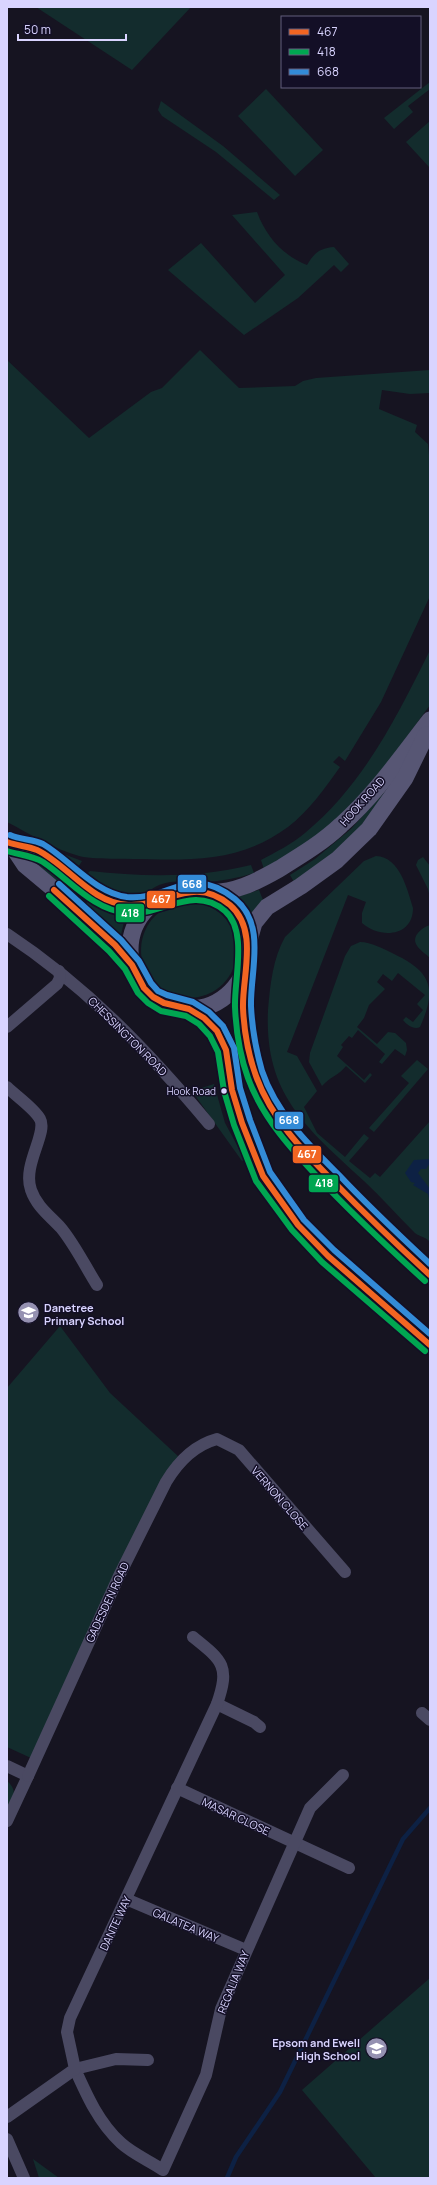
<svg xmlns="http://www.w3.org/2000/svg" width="437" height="2185" font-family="Manrope,sans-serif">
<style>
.green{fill:#132c2d}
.water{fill:#0d2144}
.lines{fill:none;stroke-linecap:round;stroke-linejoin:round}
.stream{stroke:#0d2144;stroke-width:4.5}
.street{stroke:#4a4962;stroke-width:12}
.secondary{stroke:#575674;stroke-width:17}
.bus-1-casing{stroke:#130f26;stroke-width:9}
.bus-2-casing{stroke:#130f26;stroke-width:9}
.bus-3-casing{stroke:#130f26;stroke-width:9}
.bus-1{stroke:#f26522;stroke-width:6}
.bus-2{stroke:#00a651;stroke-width:6}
.bus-3{stroke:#338bd7;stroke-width:6}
.bus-dot{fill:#d9d4ff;stroke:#130f26;stroke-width:1.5}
.labels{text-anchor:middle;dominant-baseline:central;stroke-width:3;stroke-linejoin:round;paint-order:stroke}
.bus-label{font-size:10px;fill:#d9d4ff;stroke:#130f26;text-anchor:end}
.street-label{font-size:11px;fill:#d9d4ff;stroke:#130f26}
.poi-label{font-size:11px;font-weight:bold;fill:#d9d4ff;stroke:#130f26;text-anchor:start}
.line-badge{stroke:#130f26;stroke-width:1.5}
.badge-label{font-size:11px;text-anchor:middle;font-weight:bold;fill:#fff}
</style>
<rect width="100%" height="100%" fill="#161421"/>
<g class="green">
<path d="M36,7H191L132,70Z"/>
<path d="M430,82V89L408,106L413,112L394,129L384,118Z"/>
<path d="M266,89L323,150L295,176L238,116Z"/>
<path d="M161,101L223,146L280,195L274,200L216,152L162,116L158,110Z"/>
<path d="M430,121V168L406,142Z"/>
<path d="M257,212C266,236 282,255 307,265C314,253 320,248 334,247L349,264L341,272L334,265L298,298L244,335L168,270L201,243L255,303L285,275L232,215Z"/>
<path d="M200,350L239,388L295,386L303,381L316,378L430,370V393L410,394L382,390L379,409L417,425L415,432L428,444L430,465V596L381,702L345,761L339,756L333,762L340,767C325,788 309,811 288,827C239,863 191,860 133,859C116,858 96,860 79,856C54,849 30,834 7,822V360L89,438L151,392L162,388Z"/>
<path d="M430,650V705L368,790L316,839L264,869L261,860C276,852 292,844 305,833C363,785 397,717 430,650Z"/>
<path d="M401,774L356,832L341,847L294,882L290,875L315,859L351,829Z"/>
<path d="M37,844L82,861L77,869Z"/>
<path d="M33,855L67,878L61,886L31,859L30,856Z"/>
<path d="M376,856C400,857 407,889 413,908C413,937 380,939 362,923V913L366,902L348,895L287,1052L297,1056L317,1091L304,1107L317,1133L345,1157L364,1134L369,1138L349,1161L370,1178L375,1173L380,1177L430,1121V1242C425,1236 418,1237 413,1231C397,1215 381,1197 364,1181C307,1128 264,1095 268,1010C270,985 273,958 285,937L364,861Z"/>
<path d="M423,857L430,866V898L428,889L416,865L418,860Z"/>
<path d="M251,865L254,873C238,878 222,881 205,882C190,882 174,879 159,885C148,890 142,898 129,898C111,898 99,885 86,875L90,871C144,877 198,878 251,865Z"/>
<path d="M259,890L263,900L249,916L240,903L233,898Z"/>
<path d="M90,899L110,910L128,915L124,922L120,939L84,906Z"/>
<circle cx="189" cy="950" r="48"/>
<path d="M430,925V958C426,954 418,949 416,944C412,935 423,927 430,925Z"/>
<path d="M360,942C371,942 384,949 394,954C432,972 437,989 420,1027C414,1030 407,1025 403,1020L406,1017L413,1022L423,1010L417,1004L425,995L398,973L392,981L383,974L377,982L385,989L369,1005L364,1018L357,1027L377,1044L388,1032L395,1033L406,1043L407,1050L405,1056L395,1049L382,1064L379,1062L385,1054L358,1030L352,1038L349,1036L341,1045L343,1047L337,1056L364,1080L370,1073L372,1075L365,1083L346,1066C339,1075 330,1077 322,1086L309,1062L310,1053L345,956L351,946Z"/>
<path d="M417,1060L428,1069L374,1132L369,1128L409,1083L401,1076Z"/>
<path d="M214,1084L225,1123L245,1160L242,1161L192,1091Z"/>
<path d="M60,1326L110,1393L180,1458L31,1758L7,1747V1388Z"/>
<path d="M7,1781C19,1791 13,1800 7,1812Z"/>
<path d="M430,1978V2178H376L302,2090Z"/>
<path d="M33,2159L59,2178H39Z"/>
</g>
<path class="water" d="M430,1159V1163L426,1169H421L418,1173L430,1189V1203L428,1194L413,1185L415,1183L411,1182L405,1173L414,1160Z"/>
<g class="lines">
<path class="stream" d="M227,2178L236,2157L280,2092L403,1839L430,1808"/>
<g class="street">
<path d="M7,934C87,987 148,1051 209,1124"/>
<path d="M7,1027L57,984L60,978L59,971"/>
<path d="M7,1087C16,1096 35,1109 40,1119C48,1133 22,1165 31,1190C37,1207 49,1215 61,1228C75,1245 85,1266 97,1285"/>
<path d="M217,1704L254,1722L260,1727"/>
<path d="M422,1713L430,1720"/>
<path d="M7,1766L28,1776L7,1821"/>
<path d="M28,1776L119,1576L166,1482C178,1462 195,1445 217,1439L239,1450L345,1572"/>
<path d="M177,1788L349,1868"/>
<path d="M126,1899L246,1950"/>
<path d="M148,2060L116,2059L75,2069C87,2096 99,2123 121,2143C133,2154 150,2161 163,2170L206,2075L221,2009L310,1808L343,1775"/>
<path d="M7,2117L75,2069L67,2032L70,2018L217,1704C230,1666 223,1661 193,1637"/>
<path d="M7,2139L24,2178"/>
</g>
<g class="secondary">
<path d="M7,842L37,850L106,900L127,905L157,900"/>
<path d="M11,844L25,865L74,906L115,945L132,965"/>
<circle cx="189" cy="950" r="59"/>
<path d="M207,892C233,894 256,882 279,869C300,856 322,843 341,825C375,795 402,756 430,720"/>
<path d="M248,944L254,923L267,907L301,886L337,860L369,829L405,778L426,735"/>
<path d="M244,971C243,1008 245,1046 258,1081C272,1120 304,1152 332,1180C364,1213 396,1244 430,1275"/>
<path d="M189,1009C199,1015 211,1021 217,1031C229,1049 228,1070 232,1089C237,1114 248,1148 260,1170C298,1242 369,1294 430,1345"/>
</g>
<defs>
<g id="bus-1">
<path d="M7,842C17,846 28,846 37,850C68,865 91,903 128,905C166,907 193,874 230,905C259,930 242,976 243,1008C244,1030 248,1054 256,1076C271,1118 302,1150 333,1181C364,1213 397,1245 430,1275"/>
<path d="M54,890L115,945L132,965L144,988L153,997L164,1003L189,1009L204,1018L217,1031L226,1050L232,1090L242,1123L263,1176L298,1225L328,1256L430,1345"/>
</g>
<g id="bus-2">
<path d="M7,851C19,855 31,855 43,862C70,880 93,910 127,913C162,916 193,884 225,911C248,931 234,979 235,1007C236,1030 240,1056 248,1078C264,1122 297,1155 328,1188C359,1220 392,1251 425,1281"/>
<path d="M49,896L109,951L125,969L138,993L148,1003L161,1011L186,1016L199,1024L210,1036L218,1052L224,1091L234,1125L256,1181L292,1230L322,1262L425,1351"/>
</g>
<g id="bus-3">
<path d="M10,835C21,840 33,839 43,844C70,860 95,893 127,897C168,901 191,863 235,899C267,925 250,972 251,1006C252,1028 256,1050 262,1071C276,1113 309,1145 339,1175C368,1206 399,1235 430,1264"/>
<path d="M59,884L121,940L139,961L151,983L158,991L167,995L193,1002L209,1012L223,1026L234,1048L240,1088L250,1120L270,1172L304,1220L334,1250L430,1334"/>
</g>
</defs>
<use href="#bus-1" class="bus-1-casing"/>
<use href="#bus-2" class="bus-2-casing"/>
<use href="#bus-3" class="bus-3-casing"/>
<use href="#bus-1" class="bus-1"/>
<use href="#bus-2" class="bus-2"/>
<use href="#bus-3" class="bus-3"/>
</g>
<defs>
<symbol id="school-disc" viewBox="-11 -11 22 22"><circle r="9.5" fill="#9591b1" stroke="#130f26"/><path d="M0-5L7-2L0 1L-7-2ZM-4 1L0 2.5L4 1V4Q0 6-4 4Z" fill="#fff"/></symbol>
</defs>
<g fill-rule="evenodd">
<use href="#school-disc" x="16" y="1300" width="25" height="25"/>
<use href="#school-disc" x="364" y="2036" width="25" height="25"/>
</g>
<circle class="bus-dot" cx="224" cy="1091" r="3.5"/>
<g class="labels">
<g class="bus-label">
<text x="216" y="1091">Hook Road</text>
</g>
<g class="street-label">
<text transform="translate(362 801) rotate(-48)">HOOK ROAD</text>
<text transform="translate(128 1036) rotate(45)">CHESSINGTON ROAD</text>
<text transform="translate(280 1498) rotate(49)">VERNON CLOSE</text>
<text transform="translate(107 1602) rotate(-65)">GADESDEN ROAD</text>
<text transform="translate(236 1816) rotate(25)">MASAR CLOSE</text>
<text transform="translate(115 1923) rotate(-65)">DANTE WAY</text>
<text transform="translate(186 1925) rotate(23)">GALATEA WAY</text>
<text transform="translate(233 1982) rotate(-68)">REGALIA WAY</text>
</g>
<g class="poi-label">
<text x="44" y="1307">Danetree<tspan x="44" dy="13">Primary School</tspan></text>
<text x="360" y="2042" text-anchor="end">Epsom and Ewell<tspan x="360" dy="13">High School</tspan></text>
</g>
</g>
<g class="line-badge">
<rect x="177" y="874" width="30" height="19" rx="4" fill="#338bd7"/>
<rect x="146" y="890" width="30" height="19" rx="4" fill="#f26522"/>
<rect x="115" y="903" width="30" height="20" rx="4" fill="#00a651"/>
<rect x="274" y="1111" width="30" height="19" rx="4" fill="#338bd7"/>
<rect x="292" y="1145" width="30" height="19" rx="4" fill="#f26522"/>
<rect x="308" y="1174" width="31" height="19" rx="4" fill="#00a651"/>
</g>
<g class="badge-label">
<text x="192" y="888">668</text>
<text x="161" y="903">467</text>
<text x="130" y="917">418</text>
<text x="289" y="1124">668</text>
<text x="307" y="1158">467</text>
<text x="324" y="1187">418</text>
</g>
<rect width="437" height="2185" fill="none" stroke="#d9d4ff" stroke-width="16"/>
<rect x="281" y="16" width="140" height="72" fill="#130f26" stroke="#625e7d"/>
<rect x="289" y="29" width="20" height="6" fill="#f26522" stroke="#625e7d"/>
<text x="317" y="36" font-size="12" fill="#d9d4ff">467</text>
<rect x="289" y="49" width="20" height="6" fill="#00a651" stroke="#625e7d"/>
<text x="317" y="56" font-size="12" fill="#d9d4ff">418</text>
<rect x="289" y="69" width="20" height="6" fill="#338bd7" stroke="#625e7d"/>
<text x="317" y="76" font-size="12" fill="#d9d4ff">668</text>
<path d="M18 34v6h108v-6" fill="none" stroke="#d9d4ff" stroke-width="2"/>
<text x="24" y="34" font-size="12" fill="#d9d4ff" stroke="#130f26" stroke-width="3" paint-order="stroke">50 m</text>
</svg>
